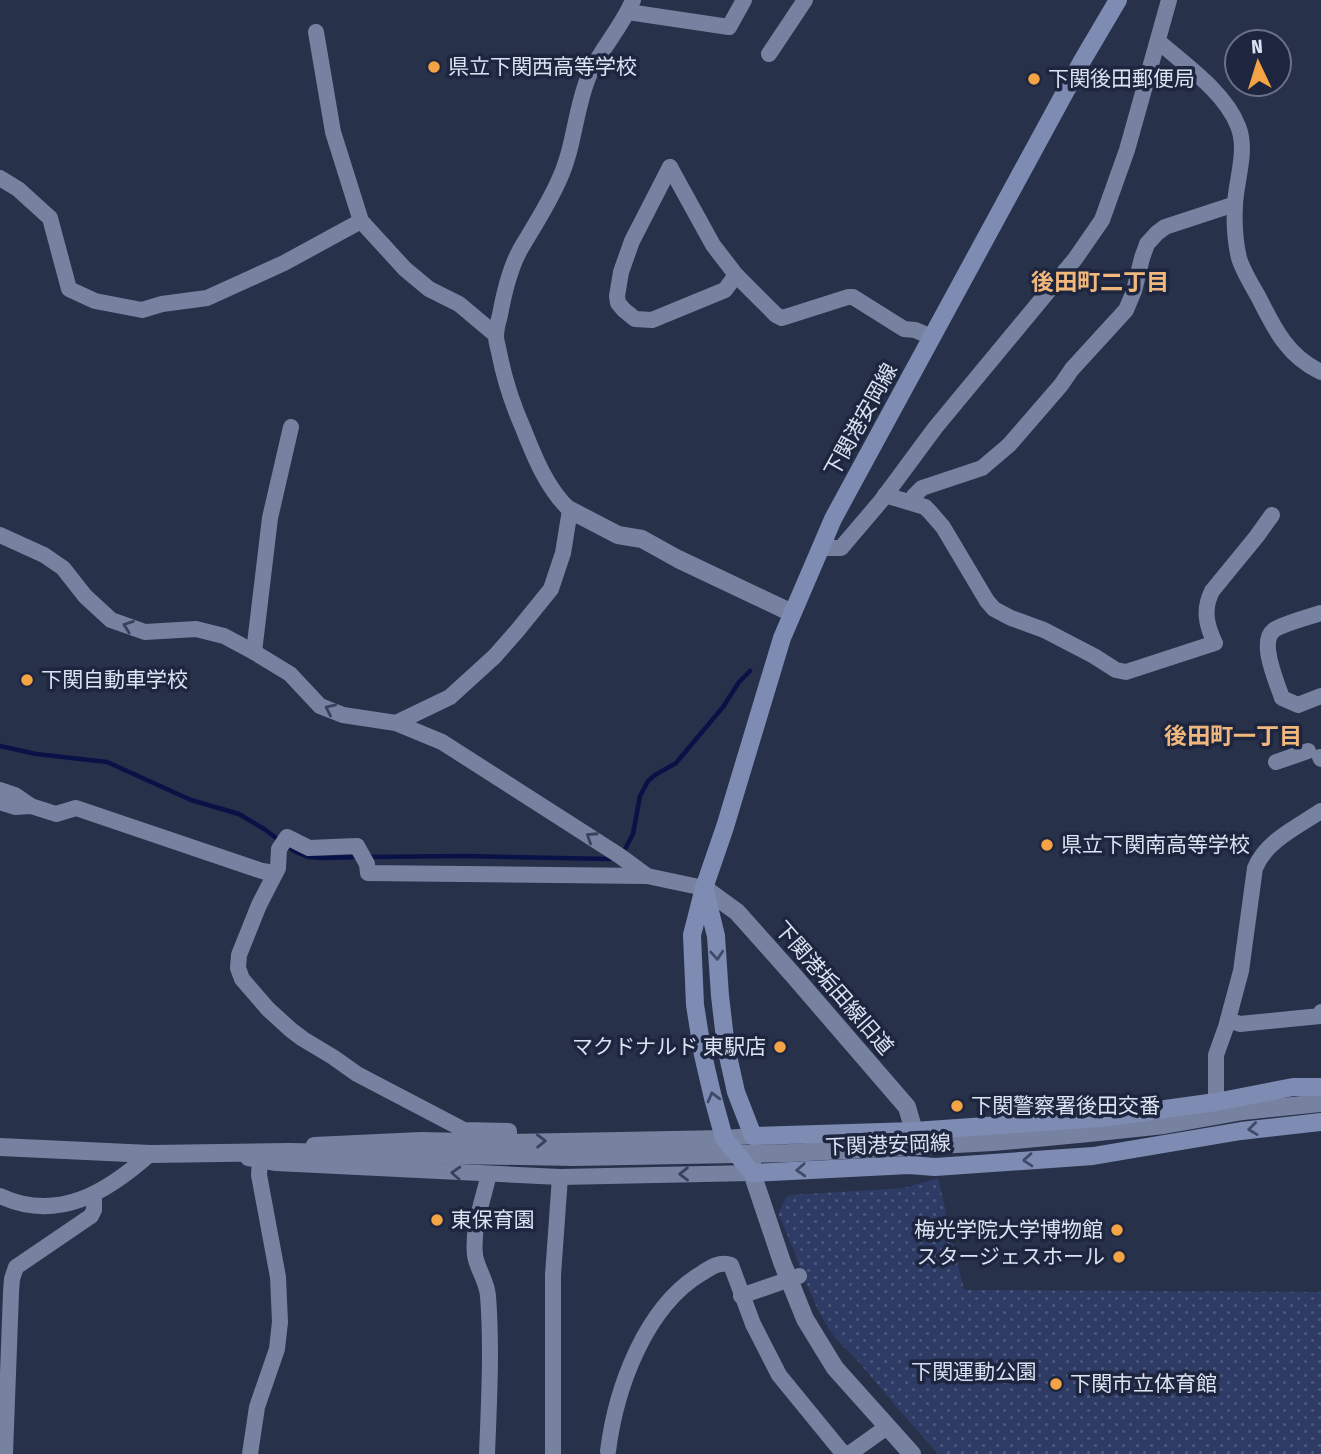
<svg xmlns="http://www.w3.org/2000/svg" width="1321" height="1454" font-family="'Fira Sans Condensed','Noto Sans JP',sans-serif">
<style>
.grass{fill:url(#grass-dots)}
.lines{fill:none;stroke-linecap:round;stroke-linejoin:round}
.stream{stroke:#091246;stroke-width:4.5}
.minor{stroke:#7782a0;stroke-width:16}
.tertiary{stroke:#7782a0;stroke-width:18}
.secondary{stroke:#7e8cb4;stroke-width:18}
.oneway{stroke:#39425c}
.oneway2{stroke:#404a68}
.poi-dot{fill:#f4a444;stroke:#1e263f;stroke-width:2.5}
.labels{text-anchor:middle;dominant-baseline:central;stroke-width:7;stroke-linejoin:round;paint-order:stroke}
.poi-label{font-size:21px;fill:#dbe2f2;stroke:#1e263f;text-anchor:start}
.street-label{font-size:21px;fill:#dbe2f2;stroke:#1e263f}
.park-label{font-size:21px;fill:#d7def0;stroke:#1e263f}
.neighbourhood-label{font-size:23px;font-weight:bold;fill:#f1b87d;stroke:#1e263f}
</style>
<defs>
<pattern id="grass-dots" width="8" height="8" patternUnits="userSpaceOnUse" patternTransform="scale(1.75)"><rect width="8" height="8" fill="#2e3b64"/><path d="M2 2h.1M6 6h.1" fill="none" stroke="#4c577b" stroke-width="1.8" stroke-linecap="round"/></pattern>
</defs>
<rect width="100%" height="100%" fill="#28314a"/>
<path class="grass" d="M938,1178L964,1290L1321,1292V1454H938C910,1423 884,1392 857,1360C849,1350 838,1343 831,1332C807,1296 797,1252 778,1214L785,1199L789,1195L904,1188Z"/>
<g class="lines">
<g class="stream">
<path d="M0,746L36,754L107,762L191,800L239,814L264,829L294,851L308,857L322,858L360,857"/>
<path d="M625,849L633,834L640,796L648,781L655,775L676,763L723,707L739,682L750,671"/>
<path d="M369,857L465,856L610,859"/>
</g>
<g class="minor">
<path d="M628,12L729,27L744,0"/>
<path d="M316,32L333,132L361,221L405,269L429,289L459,304L496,335"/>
<path d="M1158,41C1185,65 1225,92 1238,126C1248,150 1236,180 1235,205C1234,222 1235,241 1239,258C1243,271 1251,284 1258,296C1274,328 1287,356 1321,372"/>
<path d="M769,54L805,0"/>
<path d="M670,167L713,245L736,275L776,315L782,318L848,297H853L904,329L915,330L932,337"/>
<path d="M670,167L632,241L621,272L617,296L618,303L624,310L635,319L652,320L725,290L736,275"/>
<path d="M0,178L18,189L50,218L69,289L95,301L142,310L162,304L207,298L284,263L361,221"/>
<path d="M885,495L925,507L930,512L943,527L987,601L994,609L1011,618L1044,630L1094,656L1116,670L1126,672L1215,643C1206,625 1203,609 1212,591L1257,536L1272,515"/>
<path d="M910,502L914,496L922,488L982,468L1009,445L1061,385L1072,369L1126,310L1134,291L1142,258L1147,244L1157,233L1165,227L1235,204"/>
<path d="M0,535L44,555L63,568L85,596L111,620L145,632L196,629L224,636L254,652L290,674L320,706L343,715L396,723L442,742L620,856L647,876"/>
<path d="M821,548H841L881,501L935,428L1075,259L1102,220L1127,150L1169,0"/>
<path d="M1321,613C1311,616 1280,625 1274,630C1258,642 1277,682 1282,698L1298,705L1321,696"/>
<path d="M254,652L270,518L291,427"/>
<path d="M396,723L450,697L495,656L517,631L551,589L563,553L570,510C547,489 534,456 523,428C512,403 504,378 499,352C498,347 496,341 496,336C496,329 498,322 500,315C504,293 509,270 520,250C534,226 548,205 559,180C575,146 575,107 590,73C602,47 622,27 633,0"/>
<path d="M1320,757L1321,759"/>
<path d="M1276,762L1308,751"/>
<path d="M0,790L15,795L31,806"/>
<path d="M0,802L15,807L31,806L56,814L76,808L262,871L275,873"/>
<path d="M1228,1020L1240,1024L1320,1016L1321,1012"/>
<path d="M1216,1102V1055L1226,1027L1241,971L1255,868C1266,841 1297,827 1321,811"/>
<path d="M509,1142V1131L464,1130L357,1074L333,1057L303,1039L291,1030L268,1009L242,979L238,968L239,955L259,905L278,868L279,849L287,837L309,848L357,846L367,864L368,873L647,876L704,888"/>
<path d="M314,1145L421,1140L509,1142L620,1140L724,1138L753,1136"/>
<path d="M248,1158L276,1163L560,1177L752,1173"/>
<path d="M0,1196C58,1223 107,1192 150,1154"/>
<path d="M741,1296L799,1276"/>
<path d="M608,1451C616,1388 645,1307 702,1273C711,1267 720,1261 731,1265L753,1324L779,1375L842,1452L849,1454"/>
<path d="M5,1454L11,1293L12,1279L16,1267L91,1216L94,1210V1194"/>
<path d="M250,1454L257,1407L277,1349L280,1322L278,1277L259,1175L260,1159"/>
<path d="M487,1454C489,1402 492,1348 488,1296C487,1281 477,1269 475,1255C472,1228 483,1200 489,1174"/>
<path d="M553,1454V1275L560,1177"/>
<path d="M849,1454L887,1427"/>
</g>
<g class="tertiary">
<path d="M570,510L618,535L642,539L678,559L792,613"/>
<path d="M704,888L737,912L794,976L907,1107L914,1131"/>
<path d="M0,1147L150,1154L289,1152L574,1157L789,1153L993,1142L1089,1133L1164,1125L1243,1111L1321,1103"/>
<path d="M752,1160V1173L782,1262L805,1319L835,1368L912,1454"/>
</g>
<g class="secondary">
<path d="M1118,0L1082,61L846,495L833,519L782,638L725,827L704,888L692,935L695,1005L703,1055L713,1098L724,1138L752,1173L909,1165L935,1167L1093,1156L1241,1131L1321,1122"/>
<path d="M705,891L716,936L720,996L726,1047L736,1092L753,1136L914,1131L1100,1118L1216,1102L1293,1087H1321"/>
</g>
</g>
<defs><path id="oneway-chevron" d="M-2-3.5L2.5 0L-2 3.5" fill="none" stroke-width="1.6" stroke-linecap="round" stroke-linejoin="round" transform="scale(1.75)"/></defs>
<g class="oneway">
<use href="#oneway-chevron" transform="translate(128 626) rotate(-160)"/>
<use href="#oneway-chevron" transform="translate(330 709) rotate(-155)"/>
<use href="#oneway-chevron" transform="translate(591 837) rotate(-147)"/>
<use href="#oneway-chevron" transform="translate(541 1141) rotate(-1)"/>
<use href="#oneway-chevron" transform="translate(456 1173) rotate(-177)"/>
<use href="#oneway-chevron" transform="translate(684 1174) rotate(179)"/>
</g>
<g class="oneway2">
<use href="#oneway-chevron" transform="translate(717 955) rotate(86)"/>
<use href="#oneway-chevron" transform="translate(713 1097) rotate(-105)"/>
<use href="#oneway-chevron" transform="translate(1253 1129) rotate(173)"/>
<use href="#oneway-chevron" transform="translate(1028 1160) rotate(176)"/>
<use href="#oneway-chevron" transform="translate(801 1170) rotate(177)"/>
</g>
<g class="poi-dot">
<circle cx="434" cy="67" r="7"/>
<circle cx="1034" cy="79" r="7"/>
<circle cx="27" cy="680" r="7"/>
<circle cx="1047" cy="845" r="7"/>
<circle cx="780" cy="1047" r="7"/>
<circle cx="957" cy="1106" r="7"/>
<circle cx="437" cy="1220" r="7"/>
<circle cx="1117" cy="1230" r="7"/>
<circle cx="1119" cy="1257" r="7"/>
<circle cx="1056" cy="1384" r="7"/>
</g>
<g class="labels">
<g class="poi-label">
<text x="448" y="67">県立下関西高等学校</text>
<text x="1048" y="79">下関後田郵便局</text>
<text x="41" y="680">下関自動車学校</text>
<text x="1061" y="845">県立下関南高等学校</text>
<text x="766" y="1047" text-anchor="end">マクドナルド 東駅店</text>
<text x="971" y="1106">下関警察署後田交番</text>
<text x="451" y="1220">東保育園</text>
<text x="1103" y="1230" text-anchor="end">梅光学院大学博物館</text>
<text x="1105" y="1257" text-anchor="end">スタージェスホール</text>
<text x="1070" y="1384">下関市立体育館</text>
</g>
<g class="street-label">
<text transform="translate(861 420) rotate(-61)">下関港安岡線</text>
<text transform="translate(834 988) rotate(49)">下関港垢田線旧道</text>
<text transform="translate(888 1145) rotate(-2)">下関港安岡線</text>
</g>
<g class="park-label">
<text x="974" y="1372">下関運動公園</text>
</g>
<g class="neighbourhood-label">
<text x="1100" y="282">後田町二丁目</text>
<text x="1233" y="736">後田町一丁目</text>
</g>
</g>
<g transform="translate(1258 63) rotate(356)"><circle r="33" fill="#1e263f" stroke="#6a7187" stroke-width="2"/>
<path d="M0-5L12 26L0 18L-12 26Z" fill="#f4a444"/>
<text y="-10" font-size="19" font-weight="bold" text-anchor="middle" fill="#dbe2f2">N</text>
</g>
</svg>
